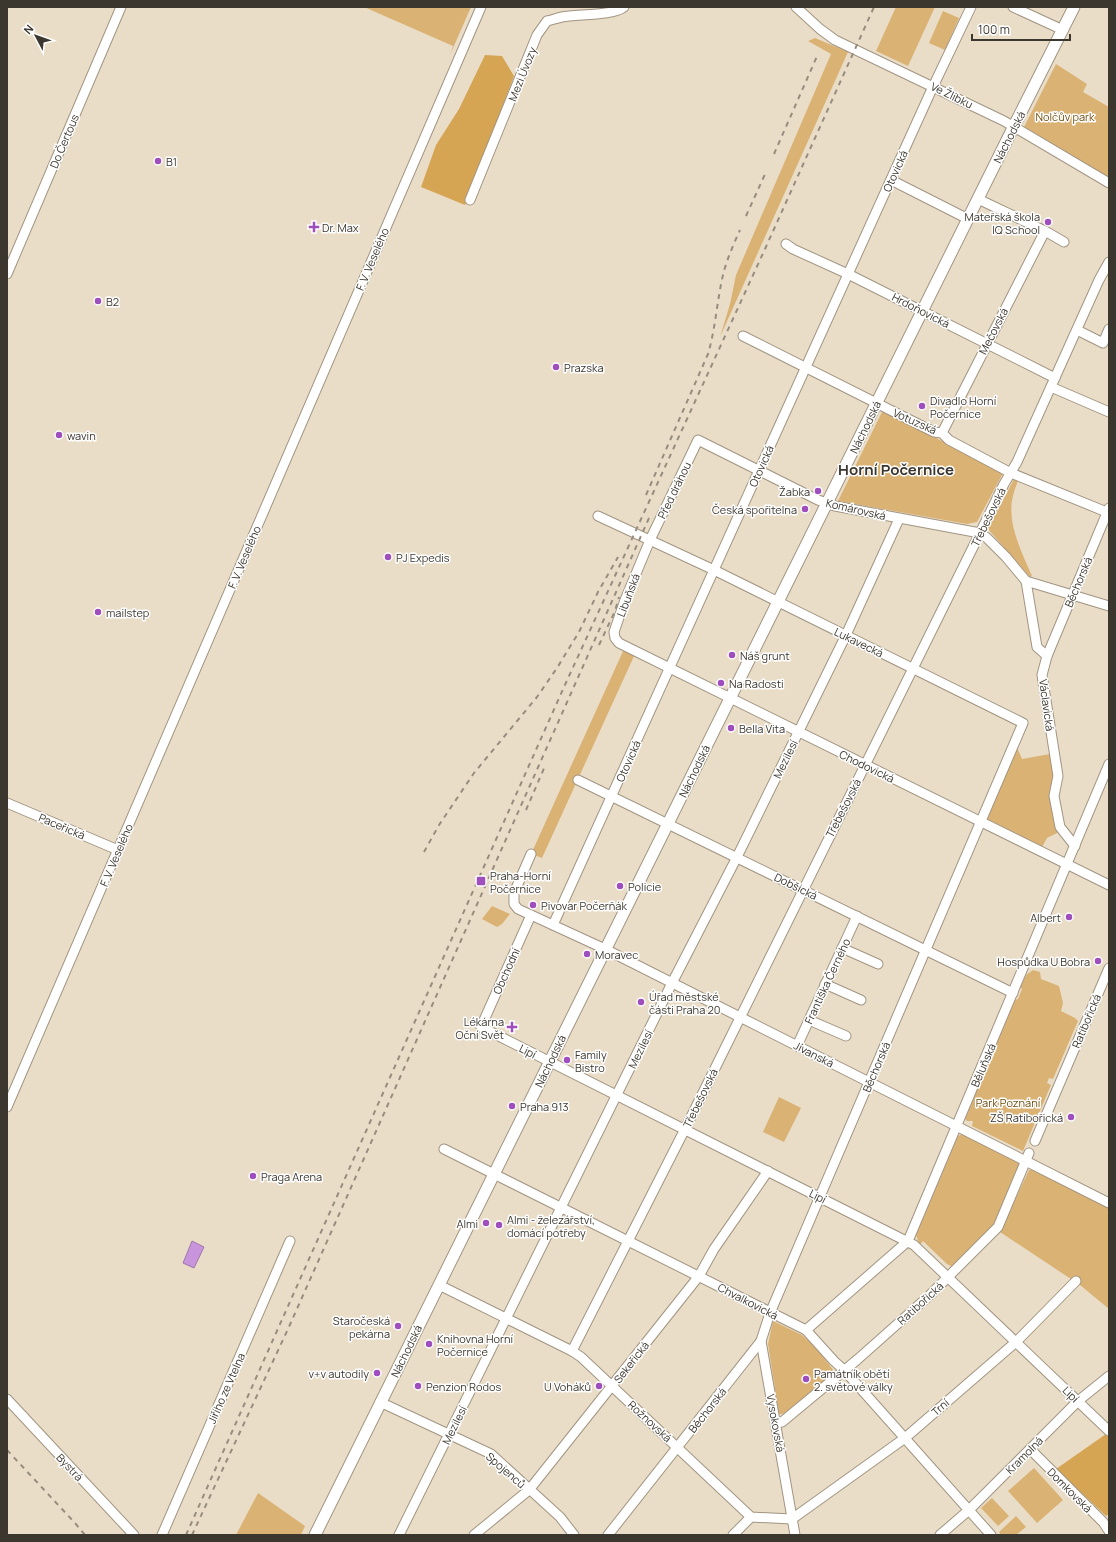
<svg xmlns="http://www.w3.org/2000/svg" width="1116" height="1542" font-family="Manrope,sans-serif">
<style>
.green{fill:#dab273}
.forest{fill:#d6a554}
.water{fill:#c895dd;stroke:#9e78a8}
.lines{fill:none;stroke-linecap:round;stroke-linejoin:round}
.minor-casing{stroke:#a19481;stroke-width:11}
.major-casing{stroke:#a19481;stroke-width:13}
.minor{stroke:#fff;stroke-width:9}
.major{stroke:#fff;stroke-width:11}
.rail{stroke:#978d7f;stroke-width:2;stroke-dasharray:5 5;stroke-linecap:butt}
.poi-dot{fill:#9f4ebd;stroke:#fff;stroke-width:1.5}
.labels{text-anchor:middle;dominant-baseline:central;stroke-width:3;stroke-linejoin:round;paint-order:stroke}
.street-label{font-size:11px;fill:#3b362e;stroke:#fff}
.park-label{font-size:11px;fill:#704f11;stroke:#fff}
.poi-label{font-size:11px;fill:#3b362e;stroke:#fff;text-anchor:start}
.district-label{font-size:15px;font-weight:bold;fill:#3b362e;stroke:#fff}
</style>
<rect width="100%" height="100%" fill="#eaddc8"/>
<g class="green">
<path d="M364,7H471L450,55L453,46Z"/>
<path d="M896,7H935L908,66L876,51Z"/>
<path d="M943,11L959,18L945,50L929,43Z"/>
<path d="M815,38L848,52L720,337L730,304L736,275L831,54L808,41Z"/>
<path d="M1056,64L1087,84L1083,92L1109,107V179L1024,127Z"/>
<path d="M883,410L1003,473L977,522L967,524L838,501Z"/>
<path d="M1014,479L1018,481C1016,486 1014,491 1013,496C1006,522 1022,553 1032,576L1030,577L988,529Z"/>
<path d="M624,649L635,654L542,858L531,854L532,852Z"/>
<path d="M1016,745L1022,759L1050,754L1053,772L1051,792L1061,831L1047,838L1042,847L985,818Z"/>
<path d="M492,906L510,914L502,924L497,927L482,919Z"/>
<path d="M1033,970L1040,972L1041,979L1059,986L1063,1003L1061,1011L1075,1018L1078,1021L1053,1079L1049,1078L1047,1083L1051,1085L1023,1151L972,1126L973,1121H967L965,1119L1015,1000L1018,999L1022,989L1020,987L1026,975Z"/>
<path d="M779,1097L801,1108L784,1142L763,1132Z"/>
<path d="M964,1133L1019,1162L1020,1165L993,1228L953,1267L947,1264L923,1241L920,1245L917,1243L918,1241L916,1235L958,1136Z"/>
<path d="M1029,1170H1032L1109,1208V1309L1080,1285L1000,1232Z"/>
<path d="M773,1321L802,1335L817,1349L834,1371L833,1374L783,1414H779L768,1344Z"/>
<path d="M1034,1468L1063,1500L1037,1523L1008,1491Z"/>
<path d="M258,1493L305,1526L301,1535H236Z"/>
<path d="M992,1498L1009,1516L998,1526L981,1508Z"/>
<path d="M1016,1516L1026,1527L1016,1535H1001L999,1532Z"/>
</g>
<g class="forest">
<path d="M485,55L502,56L514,76L465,205L421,187L436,145L459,109Z"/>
<path d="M1106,1434L1109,1437V1514L1106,1516L1056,1469Z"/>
</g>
<path class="water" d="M192,1241L204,1247L194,1268L183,1263Z"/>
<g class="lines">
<defs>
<g id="minor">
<path d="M796,7L820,29L835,40L1004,121L1109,183"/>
<path d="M1013,7L1063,30"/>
<path d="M891,180L968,219"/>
<path d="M978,199L1045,231L1064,242"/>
<path d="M470,200L537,35L547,21C552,20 557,18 562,17C576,14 614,16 624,7"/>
<path d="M786,244L793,249L848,274L1055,378"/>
<path d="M7,274L121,7"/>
<path d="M1077,330L1103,343L1109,329"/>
<path d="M743,336L934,432L942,433L949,440L1011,473L1109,513"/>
<path d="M1051,387L1109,412"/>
<path d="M942,433L1045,231"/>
<path d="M598,516L714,570L1023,723L770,1313L761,1341L795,1535"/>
<path d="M1026,581L1109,606"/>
<path d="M1047,656L1109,508"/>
<path d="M578,780L1013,993"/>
<path d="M7,803L118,850"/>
<path d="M1075,846L1060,827L1054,796L1058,776L1042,675L1047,656L1037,647L1026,581L1006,557L987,538L980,533L835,506L818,500L698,440L650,540L625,600L614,632L615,638L619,643L1109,885"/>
<path d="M531,854L514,893V904L518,909L605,949L1109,1203"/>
<path d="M531,915L481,1027L914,1245L1109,1431"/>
<path d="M553,925L931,91L971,7"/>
<path d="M842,948L878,964"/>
<path d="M825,984L861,1000"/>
<path d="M809,1020L846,1036"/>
<path d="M797,1046L857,916"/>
<path d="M7,1107L481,7"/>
<path d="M1035,1141L1109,968"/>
<path d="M444,1149L806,1330L834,1361L845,1371L991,1535"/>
<path d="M439,1285L572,1351L581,1357L751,1517L792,1519L905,1438L1016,1342L1076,1281"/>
<path d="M806,1330L908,1241L1109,764"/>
<path d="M572,1351L685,1129L980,533L1004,484L1017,462L1099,280L1109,262"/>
<path d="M7,1399L134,1535"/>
<path d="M380,1402L491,1454L560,1517L574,1535"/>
<path d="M776,1423L782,1422L858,1359L930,1295L998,1227L1029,1153"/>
<path d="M1030,1449L1103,1522L1109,1531"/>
<path d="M162,1535L290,1241"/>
<path d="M399,1535L672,983L737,857L846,635L899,519"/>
<path d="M474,1535L529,1490L699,1276L714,1249L768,1171"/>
<path d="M608,1535L761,1341"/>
<path d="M733,1535L751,1517"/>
<path d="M940,1535L969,1510L1078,1401L1109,1376"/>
</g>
<path id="major" d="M315,1535L1014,126L1074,7"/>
</defs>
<use href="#minor" class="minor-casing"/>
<use href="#major" class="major-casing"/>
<use href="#minor" class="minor"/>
<use href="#major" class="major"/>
<g class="rail">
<path d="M774,154L818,54"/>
<path d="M746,216L766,172"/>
<path d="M646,495L708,354C716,327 717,298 724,271C728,257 734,243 740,230"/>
<path d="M599,645L615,611L619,597"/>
<path d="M526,810L545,766"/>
<path d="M424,852L439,825L474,773L537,697L557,668L579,632L598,592L618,557"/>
<path d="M7,1450L75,1523L85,1535"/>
<path d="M186,1535L564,687L765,249L874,7"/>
<path d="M192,1535L288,1329L649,518"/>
</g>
</g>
<g class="poi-dot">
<circle cx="158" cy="161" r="4"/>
<circle cx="1048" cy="222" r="4"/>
<path d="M312 221h4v4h4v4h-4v4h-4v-4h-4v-4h4z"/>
<circle cx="98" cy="301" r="4"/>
<circle cx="556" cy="367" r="4"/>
<circle cx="922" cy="406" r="4"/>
<circle cx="59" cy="435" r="4"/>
<circle cx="818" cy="491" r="4"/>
<circle cx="805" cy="509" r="4"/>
<circle cx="388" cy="557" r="4"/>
<circle cx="98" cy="612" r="4"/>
<circle cx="732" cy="655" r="4"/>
<circle cx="721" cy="683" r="4"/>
<circle cx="731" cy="728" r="4"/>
<rect x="476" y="876" width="10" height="10" rx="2"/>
<circle cx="620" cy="886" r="4"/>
<circle cx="533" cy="905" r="4"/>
<circle cx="1069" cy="917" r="4"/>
<circle cx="587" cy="954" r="4"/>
<circle cx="1098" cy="961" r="4"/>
<circle cx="641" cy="1002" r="4"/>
<path d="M510 1021h4v4h4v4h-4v4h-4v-4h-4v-4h4z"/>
<circle cx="567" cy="1060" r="4"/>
<circle cx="512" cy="1106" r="4"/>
<circle cx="1071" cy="1117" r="4"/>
<circle cx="253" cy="1176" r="4"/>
<circle cx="486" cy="1223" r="4"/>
<circle cx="499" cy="1225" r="4"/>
<circle cx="398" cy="1326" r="4"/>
<circle cx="429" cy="1344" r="4"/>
<circle cx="377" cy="1373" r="4"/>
<circle cx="806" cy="1379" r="4"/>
<circle cx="418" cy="1386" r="4"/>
<circle cx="599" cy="1386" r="4"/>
</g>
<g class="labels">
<g class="street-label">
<text transform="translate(522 74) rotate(-68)">Mezi Úvozy</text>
<text transform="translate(952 95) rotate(26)">Ve Žlíbku</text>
<text transform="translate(1009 137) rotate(-63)">Náchodská</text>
<text transform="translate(64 141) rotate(-67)">Do Čertous</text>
<text transform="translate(895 171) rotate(-66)">Otovická</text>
<text transform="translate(372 259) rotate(-67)">F. V. Veselého</text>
<text transform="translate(921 310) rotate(27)">Hrdoňovická</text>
<text transform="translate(993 331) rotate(-63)">Mečovská</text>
<text transform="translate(915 421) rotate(24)">Votuzská</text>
<text transform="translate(865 427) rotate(-64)">Náchodská</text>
<text transform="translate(761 466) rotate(-66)">Otovická</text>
<text transform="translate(674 490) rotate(-64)">Před dráhou</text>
<text transform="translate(856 509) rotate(13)">Komárovská</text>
<text transform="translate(988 517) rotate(-64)">Třebešovská</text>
<text transform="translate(244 557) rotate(-67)">F. V. Veselého</text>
<text transform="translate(1078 582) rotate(-67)">Běchorská</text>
<text transform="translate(628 595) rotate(-69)">Libuňská</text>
<text transform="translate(859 642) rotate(26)">Lukavecká</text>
<text transform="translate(1047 705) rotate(82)">Václavická</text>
<text transform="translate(785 759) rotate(-64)">Mezilesí</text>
<text transform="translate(628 761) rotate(-66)">Otovická</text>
<text transform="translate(867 766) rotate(26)">Chodovická</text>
<text transform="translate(694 771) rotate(-64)">Náchodská</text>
<text transform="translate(843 808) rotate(-63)">Třebešovská</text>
<text transform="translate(62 826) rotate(23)">Paceřická</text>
<text transform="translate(116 855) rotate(-67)">F. V. Veselého</text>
<text transform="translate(796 886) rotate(26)">Dobšická</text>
<text transform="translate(506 971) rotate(-66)">Obchodní</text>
<text transform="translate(827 981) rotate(-65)">Františka Černého</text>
<text transform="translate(1086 1021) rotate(-67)">Ratibořická</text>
<text transform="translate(640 1049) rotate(-64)">Mezilesí</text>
<text transform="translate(528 1051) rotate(27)">Lipí</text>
<text transform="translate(814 1054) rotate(27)">Jívanská</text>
<text transform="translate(550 1061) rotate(-64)">Náchodská</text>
<text transform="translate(983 1065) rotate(-67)">Běluňská</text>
<text transform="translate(876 1067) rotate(-67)">Běchorská</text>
<text transform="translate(700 1098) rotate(-64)">Třebešovská</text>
<text transform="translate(818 1196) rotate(27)">Lipí</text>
<text transform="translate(748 1301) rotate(27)">Chvalkovická</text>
<text transform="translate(920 1303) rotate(-42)">Ratibořická</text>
<text transform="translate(406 1351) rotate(-64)">Náchodská</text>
<text transform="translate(631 1362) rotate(-52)">Sekeřická</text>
<text transform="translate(226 1388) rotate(-66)">Jiřího ze Vtelna</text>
<text transform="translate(1071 1394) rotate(44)">Lipí</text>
<text transform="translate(940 1407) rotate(-41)">Trní</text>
<text transform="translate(707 1410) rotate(-52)">Běchorská</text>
<text transform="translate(650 1421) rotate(43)">Rožnovská</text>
<text transform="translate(776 1423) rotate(80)">Vysokovská</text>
<text transform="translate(454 1425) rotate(-64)">Mezilesí</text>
<text transform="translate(1024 1455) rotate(-45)">Kramolná</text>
<text transform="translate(70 1467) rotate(47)">Bystrá</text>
<text transform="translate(506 1470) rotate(41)">Spojenců</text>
<text transform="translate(1070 1490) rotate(45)">Domkovská</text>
</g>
<g class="park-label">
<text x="1065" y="116">Nolčův park</text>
<text x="1008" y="1102">Park Poznání</text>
</g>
<g class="poi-label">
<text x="166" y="161">B1</text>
<text x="1040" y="216" text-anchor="end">Mateřská škola<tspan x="1040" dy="13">IQ School</tspan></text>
<text x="322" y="227">Dr. Max</text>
<text x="106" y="301">B2</text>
<text x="564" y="367">Prazska</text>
<text x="930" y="400">Divadlo Horní<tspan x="930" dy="13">Počernice</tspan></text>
<text x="67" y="435">wavin</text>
<text x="810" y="491" text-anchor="end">Žabka</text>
<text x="797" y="509" text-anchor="end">Česká spořitelna</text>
<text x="396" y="557">PJ Expedis</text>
<text x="106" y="612">mailstep</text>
<text x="740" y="655">Náš grunt</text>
<text x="729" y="683">Na Radosti</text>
<text x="739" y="728">Bella Vita</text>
<text x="490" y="875">Praha-Horní<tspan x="490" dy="13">Počernice</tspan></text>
<text x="628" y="886">Policie</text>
<text x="541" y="905">Pivovar Počerňák</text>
<text x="1061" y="917" text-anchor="end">Albert</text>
<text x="595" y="954">Moravec</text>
<text x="1090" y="961" text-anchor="end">Hospůdka U Bobra</text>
<text x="649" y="996">Úřad městské<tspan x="649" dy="13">části Praha 20</tspan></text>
<text x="504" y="1021" text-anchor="end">Lékárna<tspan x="504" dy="13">Oční Svět</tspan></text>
<text x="575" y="1054">Family<tspan x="575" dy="13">Bistro</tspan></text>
<text x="520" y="1106">Praha 913</text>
<text x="1063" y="1117" text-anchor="end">ZŠ Ratibořická</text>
<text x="261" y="1176">Praga Arena</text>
<text x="507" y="1219">Almi - železářství,<tspan x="507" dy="13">domácí potřeby</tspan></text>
<text x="478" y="1223" text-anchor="end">Almi</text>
<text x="390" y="1320" text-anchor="end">Staročeská<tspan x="390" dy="13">pekárna</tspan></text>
<text x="437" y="1338">Knihovna Horní<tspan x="437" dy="13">Počernice</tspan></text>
<text x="369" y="1373" text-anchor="end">v+v autodily</text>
<text x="814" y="1373">Památník obětí<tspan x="814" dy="13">2. světové války</tspan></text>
<text x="426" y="1386">Penzion Rodos</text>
<text x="591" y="1386" text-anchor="end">U Voháků</text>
</g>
<g class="district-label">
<text x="896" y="469">Horní Počernice</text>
</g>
</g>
<rect width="1116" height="1542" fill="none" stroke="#3b362e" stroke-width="16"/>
<g transform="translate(36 36) rotate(311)" stroke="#ffffff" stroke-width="3" paint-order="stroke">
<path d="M0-3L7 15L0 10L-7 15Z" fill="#3b362e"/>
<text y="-6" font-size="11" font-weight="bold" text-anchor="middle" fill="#3b362e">N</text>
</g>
<path d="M972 34v6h98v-6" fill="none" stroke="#3b362e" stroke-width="2"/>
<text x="978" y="34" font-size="12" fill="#3b362e" stroke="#ffffff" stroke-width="3" paint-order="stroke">100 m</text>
</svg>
